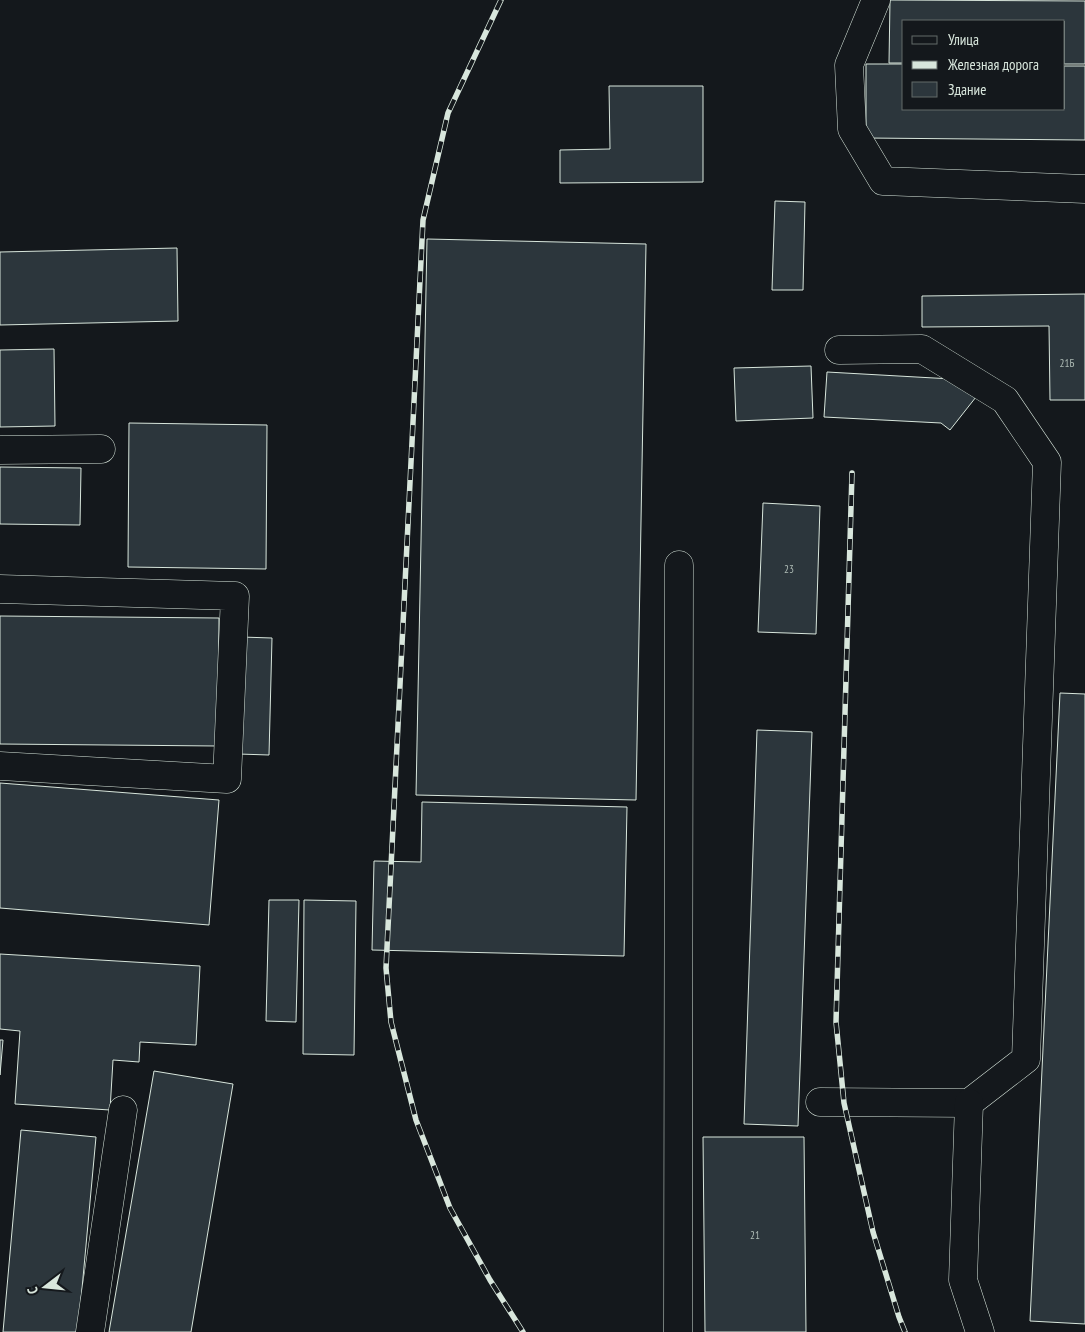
<svg xmlns="http://www.w3.org/2000/svg" width="1085" height="1332" font-family="'PT Sans Narrow',sans-serif">
<style>
.building{fill:#2c363c;stroke:#d8e6dc}
.lines{fill:none;stroke-linecap:round;stroke-linejoin:round}
.minor-casing{stroke:#d8e6dc;stroke-width:29}
.minor{stroke:#14181c;stroke-width:28}
.rail-casing{stroke:#d8e6dc;stroke-width:5.5}
.rail{stroke:#14181c;stroke-width:4;stroke-dasharray:11;stroke-linecap:butt}
.labels{text-anchor:middle;dominant-baseline:central;stroke-width:4;stroke-linejoin:round;paint-order:stroke}
.number-label{font-size:11px;fill:#adbab4}
</style>
<rect width="100%" height="100%" fill="#14181c"/>
<g class="building">
<path d="M890,0L1085,1V64H1064V21H904V63H889Z"/>
<path d="M866,64H904V109H1064V66H1085V140L866,138Z"/>
<path d="M609,86H703V182L560,183V150L610,149Z"/>
<path d="M775,201L805,202L803,290H772Z"/>
<path d="M427,239L646,244L636,800L416,795Z"/>
<path d="M177,248L178,321L0,325V252Z"/>
<path d="M1085,294V400H1050L1049,326L922,327V296Z"/>
<path d="M54,349L55,426L0,427V350Z"/>
<path d="M811,366L813,418L736,421L734,368Z"/>
<path d="M827,372L952,379L976,397L950,430L941,423L824,417Z"/>
<path d="M129,423L267,425L266,569L128,567Z"/>
<path d="M0,467L81,468L80,525L0,524Z"/>
<path d="M763,503L820,506L816,634L758,632Z"/>
<path d="M0,616L219,618L218,746L0,744Z"/>
<path d="M241,637L272,638L269,755L238,754Z"/>
<path d="M1060,693L1085,694V1324L1030,1321Z"/>
<path d="M757,730L812,732L798,1126L744,1124Z"/>
<path d="M0,783L219,800L209,925L0,908Z"/>
<path d="M422,802L627,807L624,956L372,950L374,861L421,862Z"/>
<path d="M269,900H299L296,1022L266,1021Z"/>
<path d="M304,900L356,901L354,1055L303,1054Z"/>
<path d="M0,954L200,966L196,1045L140,1042L139,1062L113,1060L110,1110L15,1104L20,1031L0,1029Z"/>
<path d="M0,1040H3L0,1075Z"/>
<path d="M154,1071L233,1084L191,1332H109Z"/>
<path d="M21,1130L96,1137L78,1332H3Z"/>
<path d="M703,1137H804L806,1332H705Z"/>
</g>
<g class="lines">
<defs>
<g id="minor">
<path d="M876,0L849,65L852,129L883,181L1085,189"/>
<path d="M0,450L101,449"/>
<path d="M0,589L235,596L227,779L0,766"/>
<path d="M820,1102L969,1103L1026,1059L1047,462L1005,400L922,349L839,350"/>
<path d="M969,1103L963,1280L980,1332"/>
<path d="M90,1332L123,1110"/>
<path d="M678,1332L679,565"/>
</g>
</defs>
<use href="#minor" class="minor-casing"/>
<use href="#minor" class="minor"/>
<defs>
<g id="rail">
<path d="M501,0L448,113L423,220L386,968L391,1022L416,1120L450,1208L490,1280L523,1332"/>
<path d="M852,473L836,1022L844,1103L873,1232L899,1317L905,1332"/>
</g>
</defs>
<use href="#rail" class="rail-casing"/>
<use href="#rail" class="rail"/>
</g>
<g class="labels">
<g class="number-label">
<text x="1067" y="363">21Б</text>
<text x="789" y="569">23</text>
<text x="755" y="1235">21</text>
</g>
</g>
<rect x="902" y="20" width="162" height="90" fill="#14181c" stroke="#626a69"/>
<rect x="912" y="36" width="25" height="8" fill="#14181c" stroke="#626a69"/>
<text x="948" y="45" font-size="15" fill="#d8e6dc">Улица</text>
<rect x="912" y="61" width="25" height="8" fill="#d8e6dc" stroke="#626a69"/>
<text x="948" y="70" font-size="15" fill="#d8e6dc">Железная дорога</text>
<rect x="912" y="82" width="25" height="15" fill="#2c363c" stroke="#626a69"/>
<text x="948" y="95" font-size="15" fill="#d8e6dc">Здание</text>
<g transform="translate(45 1287) rotate(254)" stroke="#14181c" stroke-width="4" paint-order="stroke">
<path d="M0-4L9 19L0 12L-9 19Z" fill="#d8e6dc"/>
<text y="-8" font-size="14" font-weight="bold" text-anchor="middle" fill="#d8e6dc">С</text>
</g>
</svg>
